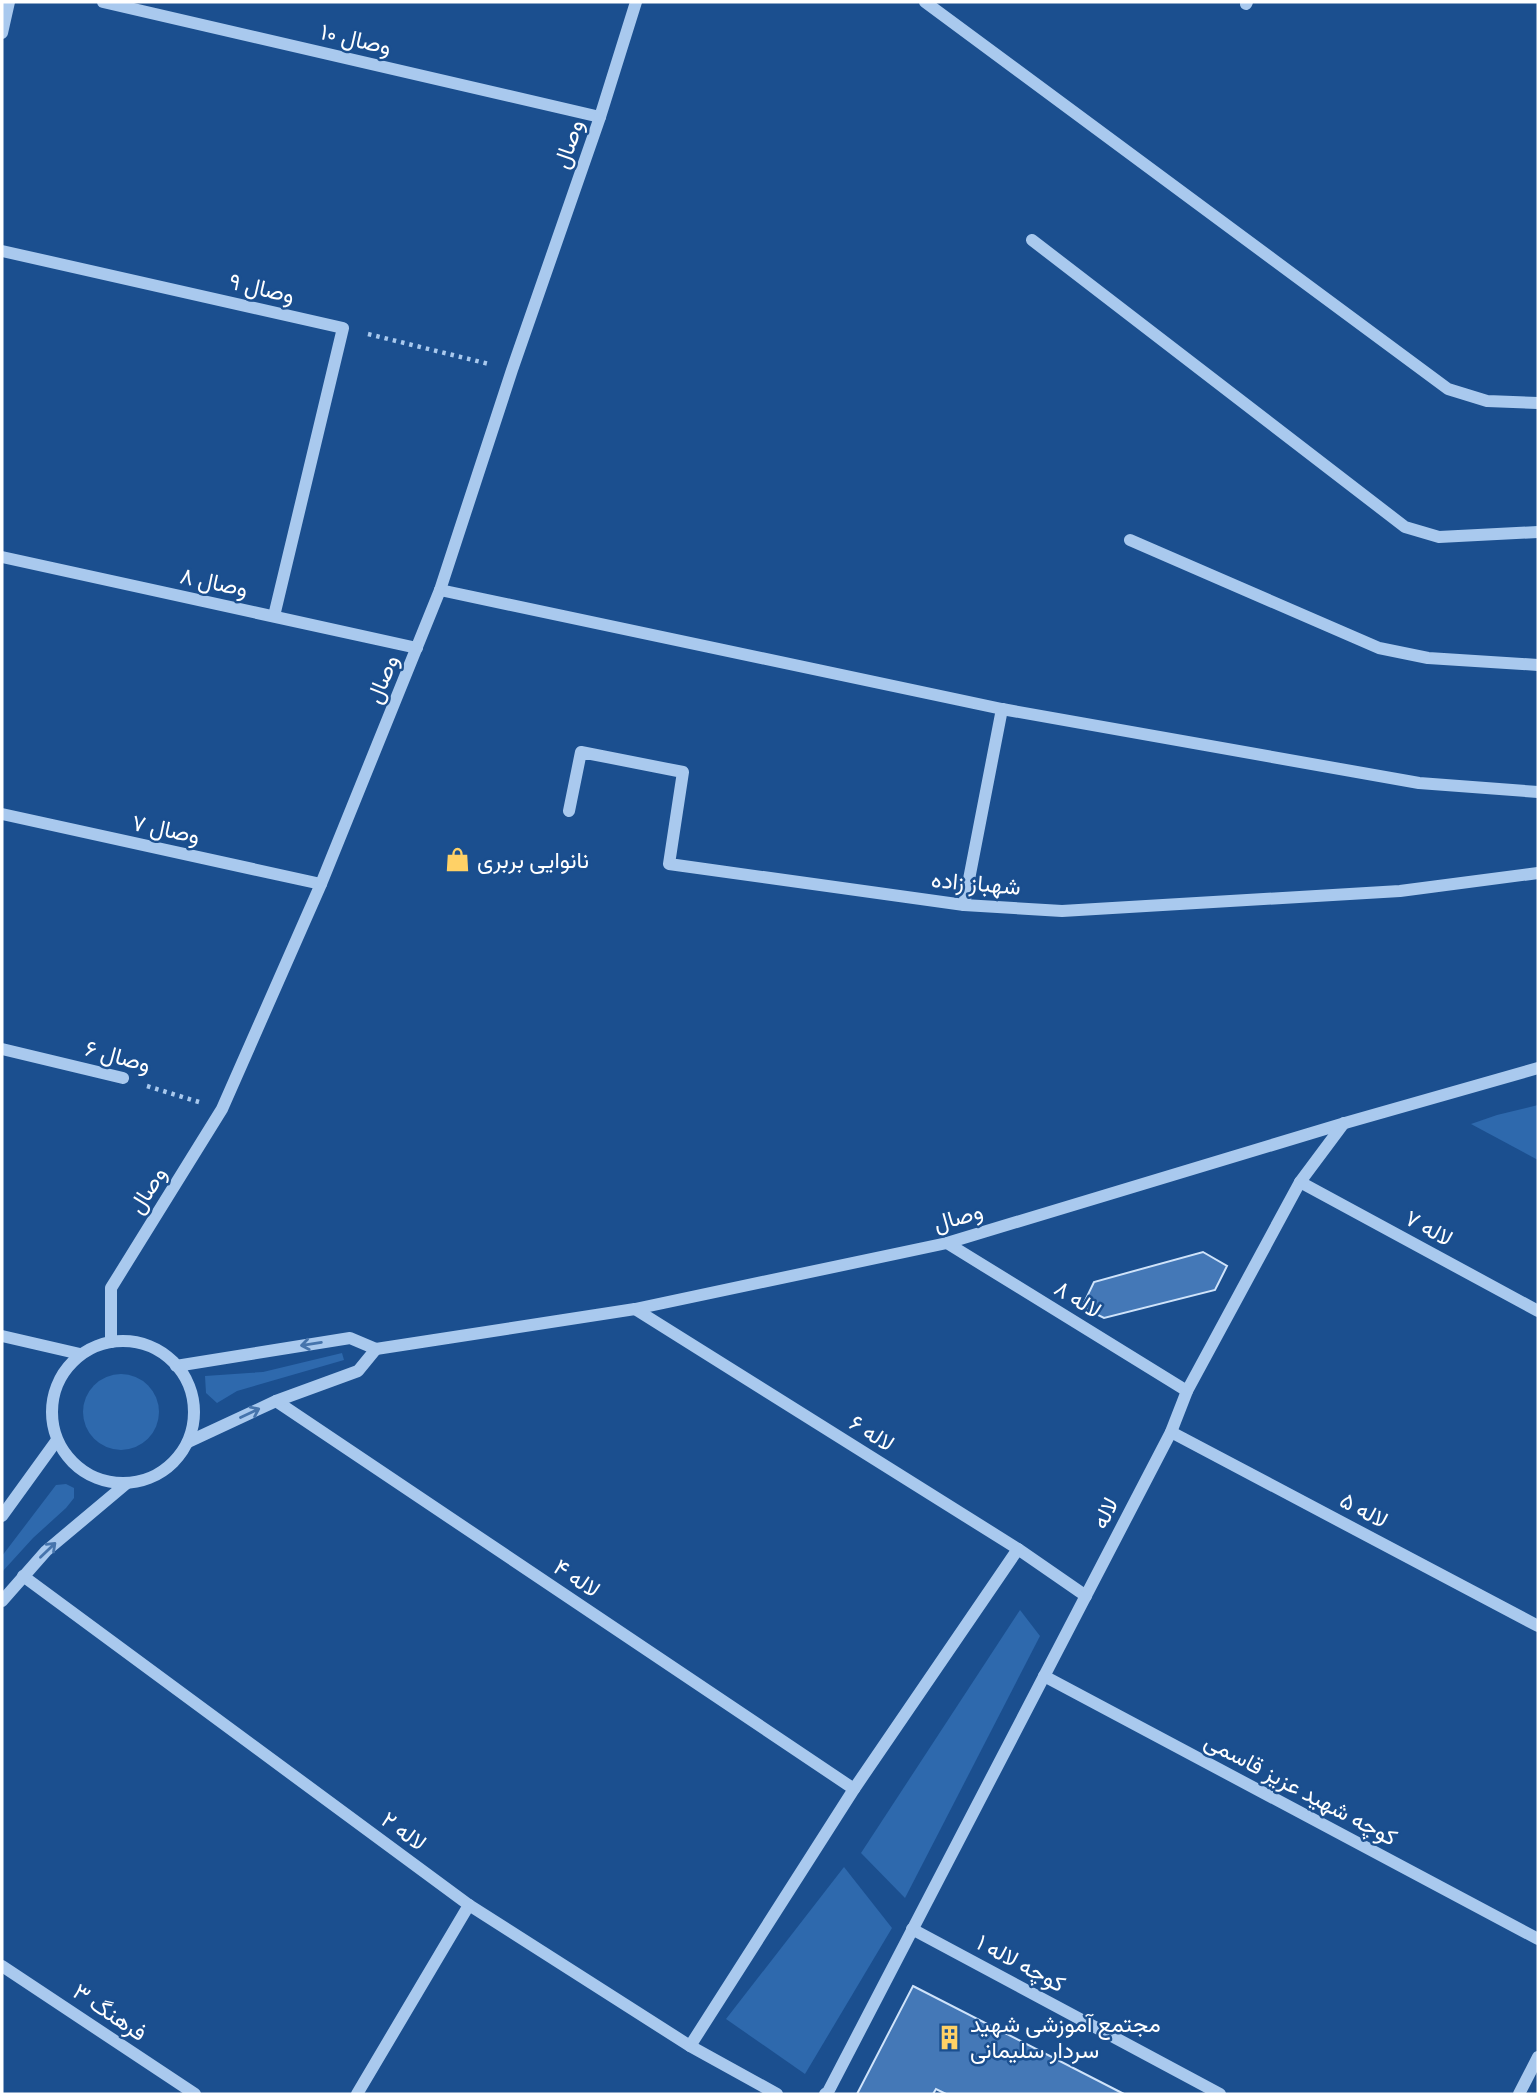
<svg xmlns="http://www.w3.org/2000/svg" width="1540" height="2096" font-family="Cabin,Vazirmatn,sans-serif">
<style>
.green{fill:#2e69ad}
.building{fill:#4478b7;stroke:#cfe3fa;stroke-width:2}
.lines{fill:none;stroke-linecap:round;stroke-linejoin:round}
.path{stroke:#a9c9ee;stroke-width:4.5;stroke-dasharray:3.5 5;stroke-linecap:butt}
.minor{stroke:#a9c9ee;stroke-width:12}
.oneway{stroke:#4674ac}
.labels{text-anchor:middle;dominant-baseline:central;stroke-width:5;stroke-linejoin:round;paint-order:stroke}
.street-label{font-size:23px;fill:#fff;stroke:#1b4f8f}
.poi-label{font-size:23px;fill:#fff;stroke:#1b4f8f;text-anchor:start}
</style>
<rect width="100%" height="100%" fill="#1b4f8f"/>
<g class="green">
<path d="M1538,1105V1160L1471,1124L1497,1115Z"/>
<path d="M342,1353L344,1360L237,1391L217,1403L206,1393L205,1376L263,1372Z"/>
<circle cx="121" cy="1412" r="38"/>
<path d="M66,1484L74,1488V1498L66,1508L33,1538L2,1572V1556L56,1485Z"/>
<path d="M1020,1610L1040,1636L905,1898L861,1853Z"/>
<path d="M844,1867L892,1928L805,2074L726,2019Z"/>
</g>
<g class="building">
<path d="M1203,1252L1227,1266L1215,1290L1104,1318L1082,1307L1094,1282Z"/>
<path d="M913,1986L1124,2094H946L936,2089L933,2094H857Z"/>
</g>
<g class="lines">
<g class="path">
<path d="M368,334L489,364"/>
<path d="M147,1086L199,1102"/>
</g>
<g class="minor">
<path d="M103,2L600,117"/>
<path d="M925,2L1448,389L1487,401L1538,403"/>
<path d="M1246,4L1247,2"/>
<path d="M2,33L9,2"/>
<path d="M1032,240L1405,527L1439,537L1538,532"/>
<path d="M2,251L343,328L274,616"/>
<path d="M1130,540L1379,648L1428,658L1538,665"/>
<path d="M2,557L417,648"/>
<path d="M440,590L1002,709L1419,783L1538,792"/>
<path d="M569,811L581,752L683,772L669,864L964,905L1062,911L1400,891L1538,873"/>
<path d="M2,814L321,884"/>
<path d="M964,905L1002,709"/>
<path d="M2,1049L123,1078"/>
<path d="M1300,1182L1538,1311"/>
<path d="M947,1243L1187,1391"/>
<path d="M635,1309L1018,1549L1086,1596"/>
<path d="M2,1336L80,1354"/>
<circle cx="123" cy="1412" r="71"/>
<path d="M111,1342V1288L222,1109L321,884L440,590L512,370L600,117L636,2"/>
<path d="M376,1349L635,1309L947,1243L1345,1123L1538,1068"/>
<path d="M176,1366L350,1338L376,1349"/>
<path d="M276,1401L854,1789"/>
<path d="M1171,1432L1538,1626"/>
<path d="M188,1442L276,1401L358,1371L376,1349"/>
<path d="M2,1516L57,1440"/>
<path d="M23,1576L469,1905L690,2046L777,2094"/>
<path d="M2,1601L46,1551L127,1483"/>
<path d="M1044,1676L1538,1939"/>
<path d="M912,1929L1220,2094"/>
<path d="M2,1966L195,2094"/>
<path d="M690,2046L854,1789L1018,1549"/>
<path d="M357,2094L469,1905"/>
<path d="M825,2094L828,2092L1171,1432L1187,1391L1300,1182L1344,1123"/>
<path d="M1519,2094L1538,2057"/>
</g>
</g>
<defs><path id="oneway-shaft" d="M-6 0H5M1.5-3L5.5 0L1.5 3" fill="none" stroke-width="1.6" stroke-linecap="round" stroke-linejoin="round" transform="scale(1.75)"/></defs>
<g class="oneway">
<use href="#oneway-shaft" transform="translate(311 1344) rotate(171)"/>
<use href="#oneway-shaft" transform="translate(250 1413) rotate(-25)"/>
<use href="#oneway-shaft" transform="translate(48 1550) rotate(-44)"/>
</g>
<defs>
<symbol id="shop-bare" viewBox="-9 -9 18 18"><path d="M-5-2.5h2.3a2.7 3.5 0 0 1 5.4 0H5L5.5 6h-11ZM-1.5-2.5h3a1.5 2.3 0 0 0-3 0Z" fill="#ffd166" stroke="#1b4f8f" stroke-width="2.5" paint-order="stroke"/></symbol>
<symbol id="building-bare" viewBox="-9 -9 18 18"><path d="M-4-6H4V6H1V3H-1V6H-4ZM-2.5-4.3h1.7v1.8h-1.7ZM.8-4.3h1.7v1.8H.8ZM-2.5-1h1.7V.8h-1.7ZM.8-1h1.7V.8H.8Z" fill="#ffd166" stroke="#1b4f8f" stroke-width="2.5" paint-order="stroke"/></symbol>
</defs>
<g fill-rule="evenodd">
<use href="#shop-bare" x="440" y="842" width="35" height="35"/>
<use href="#building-bare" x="932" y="2020" width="35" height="35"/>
</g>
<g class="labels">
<g class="street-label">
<text transform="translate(356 39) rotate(13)">وصال ۱۰</text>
<text transform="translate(568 144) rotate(-71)">وصال</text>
<text transform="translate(262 288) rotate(13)">وصال ۹</text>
<text transform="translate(214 582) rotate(12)">وصال ۸</text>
<text transform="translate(382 679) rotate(-68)">وصال</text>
<text transform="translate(166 829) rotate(12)">وصال ۷</text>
<text transform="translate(976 883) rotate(5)">شهباز زاده</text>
<text transform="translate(118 1056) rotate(15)">وصال ۶</text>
<text transform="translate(147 1190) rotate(-58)">وصال</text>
<text transform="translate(958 1217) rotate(-16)">وصال</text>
<text transform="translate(1429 1228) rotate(29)">لاله ۷</text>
<text transform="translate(1078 1299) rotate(32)">لاله ۸</text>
<text transform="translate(872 1433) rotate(32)">لاله ۶</text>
<text transform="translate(1364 1510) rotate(28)">لاله ۵</text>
<text transform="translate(1105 1513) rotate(-63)">لاله</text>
<text transform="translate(577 1578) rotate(34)">لاله ۴</text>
<text transform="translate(1301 1789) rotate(28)">کوچه شهید عزیز قاسمی</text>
<text transform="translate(404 1831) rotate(36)">لاله ۲</text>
<text transform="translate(1021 1963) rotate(28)">کوچه لاله ۱</text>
<text transform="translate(110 2012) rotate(34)">فرهنگ ۳</text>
</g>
<g class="poi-label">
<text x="477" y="860">نانوایی بربری</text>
<text x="970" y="2024">مجتمع آموزشی شهید<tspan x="970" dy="26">سردار سلیمانی</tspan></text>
</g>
</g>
<rect width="1540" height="2096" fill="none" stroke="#ffffff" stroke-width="7"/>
</svg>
